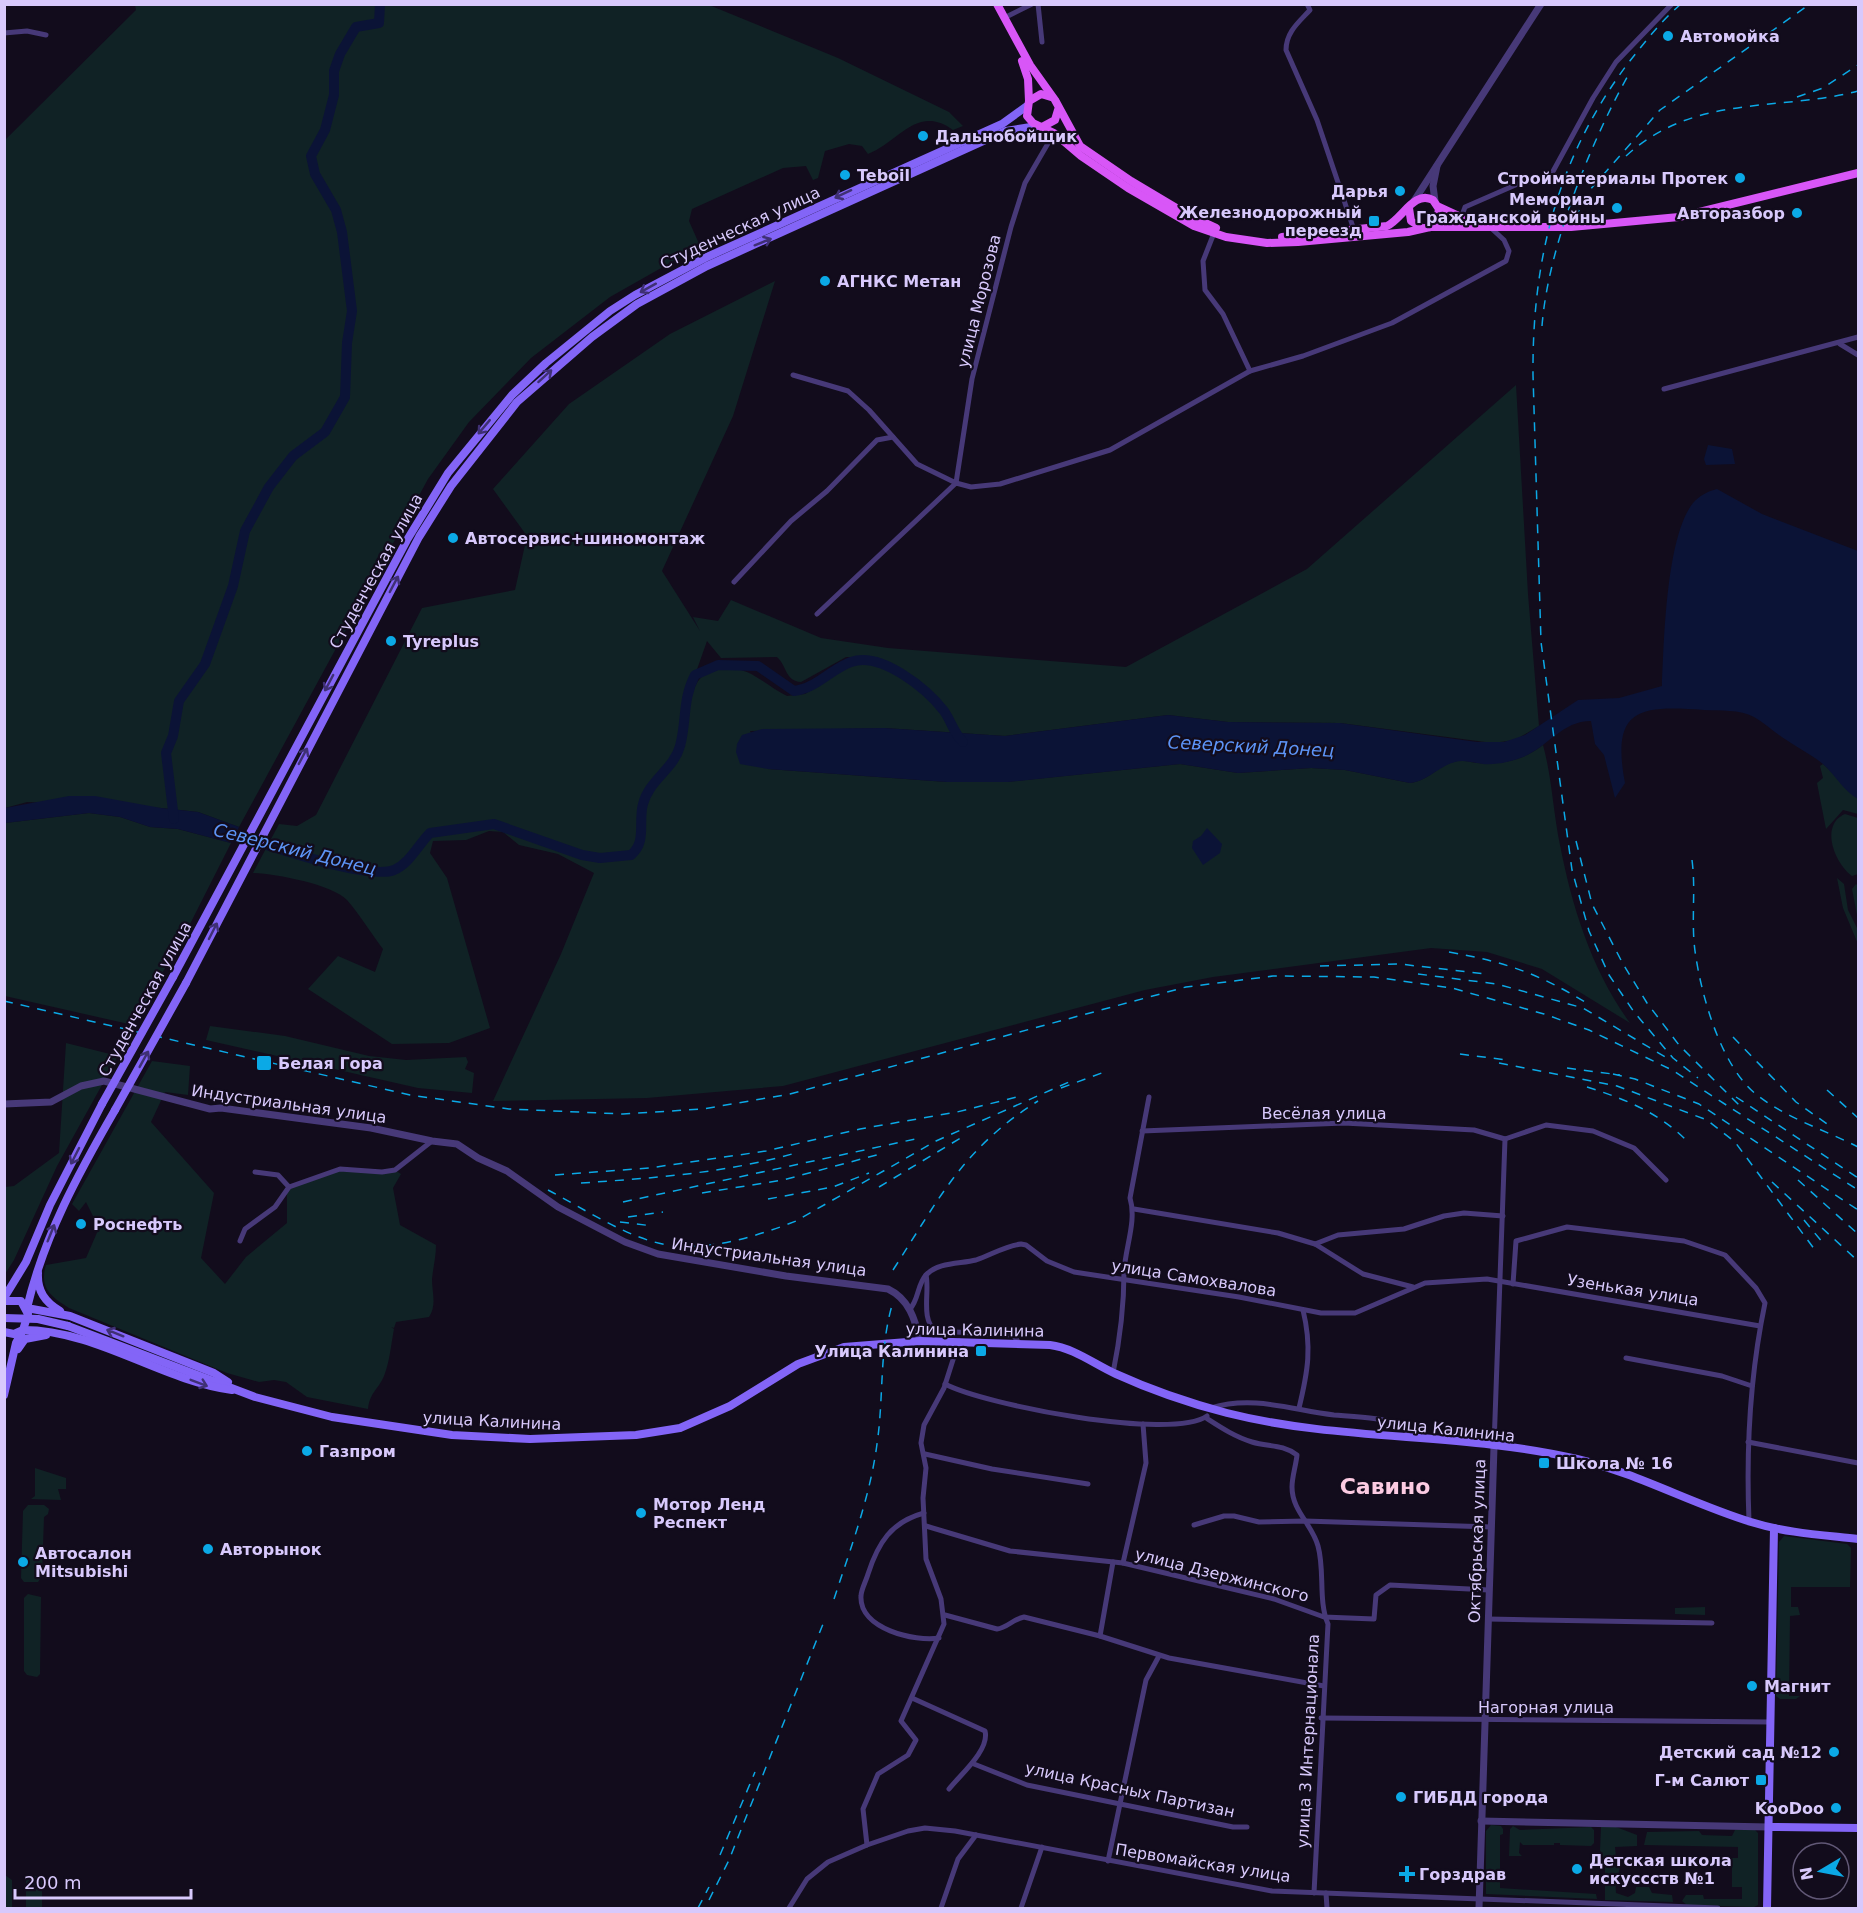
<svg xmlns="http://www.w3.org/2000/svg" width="1863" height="1913" font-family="'DejaVu Sans',sans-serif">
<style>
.green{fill:#102225;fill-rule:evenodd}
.water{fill:#0b1336}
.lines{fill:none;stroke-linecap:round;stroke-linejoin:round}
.river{stroke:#0b1336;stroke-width:10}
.minor{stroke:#473978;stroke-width:5}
.tertiary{stroke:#473978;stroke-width:7}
.secondary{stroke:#8365f7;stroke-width:8}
.primary{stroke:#d856f7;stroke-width:8}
.rail{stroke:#0ba9e6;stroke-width:1.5;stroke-dasharray:9 8;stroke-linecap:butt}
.secondary-bridge{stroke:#8365f7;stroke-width:8}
.oneway{stroke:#3f3074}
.poi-dot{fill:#0ba9e6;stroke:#120c1c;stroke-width:2}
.labels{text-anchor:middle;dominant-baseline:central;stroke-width:4.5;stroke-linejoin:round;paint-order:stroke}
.poi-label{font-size:16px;font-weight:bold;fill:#d8c9fc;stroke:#120c1c;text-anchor:start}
.street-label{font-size:16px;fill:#d8c9fc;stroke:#120c1c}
.water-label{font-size:18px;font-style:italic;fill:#5d94f7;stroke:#120c1c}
.district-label{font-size:22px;font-weight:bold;fill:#fccbe2;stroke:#120c1c}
</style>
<rect width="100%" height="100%" fill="#120c1c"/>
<g class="green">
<path d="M135,5H709L838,58L949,112L963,126L953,130C917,104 899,142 868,154L862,146L849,144L825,151L818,178L813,180L806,166L783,168L692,209L689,221L700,246L610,297L531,358L469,422L428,479L239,827L198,812L161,808L27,802L5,808V140L136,10Z"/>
<path d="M775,281L733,416L662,571L700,631L693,617L718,621L731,600L821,638L888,648L1126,667L1307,569L1516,385L1528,594L1539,726L1515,740L1493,743L1340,723L1228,722L1168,715L1005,736L884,728L750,731L768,769L947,782H1007L1180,764L1238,773L1311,768L1345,770L1410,783C1429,781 1439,764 1457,761C1464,760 1470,762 1476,763C1501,765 1524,760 1543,745C1552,778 1553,811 1560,845C1572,907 1592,971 1630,1023L1542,969L1487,952L1431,948L1213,977L1145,990L783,1086L647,1098L493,1101L561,954L594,873L558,854L519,845L503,832L489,831L466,840L433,841L430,853L447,878L490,1028L449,1043L392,1044L308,989L338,956L375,972L383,949C371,933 360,915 347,900C331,884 276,874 253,873L279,824L297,826L316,815L422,608L515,590L527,536L493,489L569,404L670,334ZM707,641L721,658L777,657C787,666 785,681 801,682L846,657L877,658L848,667L805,694L787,696C764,685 746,662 718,670C701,674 699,678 692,693L695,675Z"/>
<path d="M1823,764L1858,797V814L1843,810L1826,829L1817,783L1823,778L1820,766Z"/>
<path d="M89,813L120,817L150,827L178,829L231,843L191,922L133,1025L5,996V823Z"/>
<path d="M1845,814L1858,818V874L1852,876C1835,864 1819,825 1845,814Z"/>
<path d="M1837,878L1844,884L1848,910L1858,930V944L1843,908Z"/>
<path d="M1856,884L1858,886V920L1852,889Z"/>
<path d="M210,1026L285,1036L369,1056L406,1060L466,1057L468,1062L465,1069L474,1073L472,1093L418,1088L206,1040Z"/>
<path d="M66,1043L118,1056L57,1166L14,1260L5,1274V1187L14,1186L59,1153Z"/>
<path d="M152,1061L190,1066L188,1095L165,1092L151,1122L214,1193L201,1258L225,1284L246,1257L287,1223V1194L291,1187L340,1170L396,1171L401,1174L393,1188L400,1225L436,1245C436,1257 433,1268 432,1279C432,1293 437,1305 429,1317L396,1322L394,1328L391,1327L394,1329C391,1344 390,1361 384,1376C378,1390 370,1392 368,1409L307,1397L286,1382L274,1380L259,1382L227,1373L69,1308C51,1297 39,1288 46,1265L86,1258L99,1228L86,1202L79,1211L72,1204Z"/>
<path d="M35,1468L66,1478V1489H58L61,1500L31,1499L35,1496Z"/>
<path d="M28,1505H44L49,1509L48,1514L44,1517L42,1576L38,1582H24L21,1578L23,1511Z"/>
<path d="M1784,1536L1847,1544L1851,1548L1850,1587H1791V1607H1798L1800,1615L1790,1616L1789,1696H1800L1796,1699H1780L1776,1696L1779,1542Z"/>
<path d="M28,1594L41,1597L40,1674L37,1677L27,1675L24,1671V1598Z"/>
<path d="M1705,1607V1615L1675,1614V1608Z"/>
<path d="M1491,1825L1501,1826L1503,1829V1834L1500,1835V1888L1596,1894L1597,1899L1486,1894V1831Z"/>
<path d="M1513,1826L1520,1830L1591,1827L1594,1830V1843L1591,1846L1560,1845V1843H1554V1845H1523L1520,1842L1519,1853L1522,1856H1509L1510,1829Z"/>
<path d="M1601,1827H1616L1637,1835V1846L1615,1847L1616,1858L1622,1857L1618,1876H1615L1616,1893L1628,1897L1635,1893L1636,1887H1649L1652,1893L1672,1895L1673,1902L1605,1900V1863L1600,1850Z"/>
<path d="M1735,1830H1755L1758,1833V1905L1754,1907L1687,1905L1682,1901L1686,1895H1703L1704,1899H1742V1887H1732V1858H1738V1847L1644,1845L1647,1832L1699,1831L1702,1835L1732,1836Z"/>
<path d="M5,1875L12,1880V1908H5Z"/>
<path d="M30,1876H40L42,1879V1908H26V1880Z"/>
</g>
<g class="water">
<path d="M1708,445L1732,449L1735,464L1706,465L1704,459Z"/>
<path d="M1717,489L1762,514L1858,551V799C1843,790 1836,776 1823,764C1812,755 1800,749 1788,741C1776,734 1766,724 1754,717C1740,709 1720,711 1704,710C1638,705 1611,709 1625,783L1615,798L1604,755L1595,744L1591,721C1562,721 1548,747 1523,757C1511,762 1496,765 1483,764C1474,763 1464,759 1455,762C1439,766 1428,781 1410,783L1345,770L1311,768L1238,773L1180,764L1008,782H947L768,769L740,764L736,752L737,744L742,735L762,729L884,728L1005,736L1168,715L1228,722L1340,723L1477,742H1504L1525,735L1578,700L1619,698L1662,686C1664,642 1666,537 1693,503C1699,496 1708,491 1717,489Z"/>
<path d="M69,796H95L161,808L198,812L239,827L231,843L178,829L150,827L120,817L89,813L5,823V808Z"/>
<path d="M1207,828L1222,844L1220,853L1203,865L1192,848L1193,841L1201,836Z"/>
</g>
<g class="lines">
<g class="river">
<path d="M174,819L166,753L173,736L179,701L205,664L233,586L245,531L269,487L293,456L325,432L345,397L347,343L352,311L342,232L336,210L315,174L311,156L325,130L334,95V71L340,54L356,27L379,23L380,4"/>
<path d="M223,831C255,841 367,881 394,870C410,863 418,845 430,833L494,824L582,855L600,858L631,855C647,842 638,822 643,804C649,780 674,769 680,746C687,721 682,700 695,675L718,665L758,666L794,691C815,689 831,669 851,662C881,651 927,689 944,711C951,721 954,733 963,742"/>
</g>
<g class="minor">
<path d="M1038,4L1042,42"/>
<path d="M1307,4L1310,10C1299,22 1286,32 1286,50L1317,120L1354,230"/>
<path d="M1004,18L1032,4"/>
<path d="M4,33L27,31L46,35"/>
<path d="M1461,218L1465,207L1520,183L1544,180L1551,175L1593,98L1616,62L1672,4"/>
<path d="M1214,233L1203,261L1205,290L1223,314L1250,371"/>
<path d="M1840,344L1858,355"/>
<path d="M793,375L848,391L869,410L917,464L956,483L972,379L1011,227L1025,183L1054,133"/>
<path d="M1664,389L1858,337"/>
<path d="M734,582L791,521L827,491L877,440L893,437"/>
<path d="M817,614L956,483L971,487L1000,484L1110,450L1250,371L1303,356L1392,323L1506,261L1509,251L1504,240L1491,228"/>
<path d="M1142,1131L1344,1123L1474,1130L1505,1139"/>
<path d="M1505,1139L1546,1125L1593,1131L1634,1148L1666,1180"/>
<path d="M289,1187L340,1169L382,1172L395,1170L432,1141"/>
<path d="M1134,1209L1278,1233L1315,1244L1338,1235L1404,1229L1444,1216L1464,1213L1503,1216"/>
<path d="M240,1241L245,1229L275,1207L289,1187L278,1175L255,1172"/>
<path d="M1315,1244L1363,1274L1413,1287"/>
<path d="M926,1275C930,1291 920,1320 936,1331L1013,1335L1019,1343"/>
<path d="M1513,1284L1516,1241L1567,1227L1684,1241L1725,1255L1756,1288L1765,1303C1750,1375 1746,1448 1749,1521"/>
<path d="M910,1309C919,1299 917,1285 926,1275C938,1262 960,1264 976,1260C991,1255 1005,1246 1021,1244L1026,1245L1047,1261L1074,1272L1239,1297L1321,1313H1355L1425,1283L1487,1279L1760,1326"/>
<path d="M1626,1358L1722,1376L1752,1386"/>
<path d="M1113,1373C1120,1339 1124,1307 1124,1272C1125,1248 1137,1221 1130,1198L1149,1097"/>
<path d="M945,1384C985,1405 1171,1441 1207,1416"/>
<path d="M1211,1408C1253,1395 1292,1410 1334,1415C1359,1417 1383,1418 1407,1425V1438"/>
<path d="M1299,1408C1308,1371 1312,1347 1303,1310"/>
<path d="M1206,1418C1220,1427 1235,1437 1252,1442C1269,1447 1282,1444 1297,1455C1296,1465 1292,1477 1292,1487C1292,1511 1312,1524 1318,1546C1325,1571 1318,1601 1328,1624L1314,1893"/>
<path d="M1748,1442L1858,1463"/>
<path d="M1494,1446L1505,1139"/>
<path d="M925,1454L992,1469L1088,1484"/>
<path d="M924,1513C891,1522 878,1543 868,1574C866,1581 861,1590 861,1596C859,1629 915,1642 939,1638"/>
<path d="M1194,1525L1224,1516H1234L1259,1522L1305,1521L1491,1527"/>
<path d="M926,1526L1010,1551L1123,1563L1274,1599L1324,1617L1374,1619L1376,1595L1390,1585L1489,1590"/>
<path d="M1123,1563L1146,1463L1143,1424"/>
<path d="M945,1615L997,1629C1007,1628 1013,1619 1024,1617L1100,1636L1169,1658L1324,1686"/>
<path d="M1488,1619L1712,1623"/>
<path d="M1100,1636L1113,1562"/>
<path d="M912,1698L985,1731C990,1750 960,1775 949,1789"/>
<path d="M1321,1718L1770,1722"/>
<path d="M974,1764L1027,1785L1233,1827H1247"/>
<path d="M867,1845L863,1809L878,1774L908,1755L916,1740L901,1721L944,1624L941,1599L926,1559L923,1498L926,1468L921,1443L924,1425L944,1388L959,1341"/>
<path d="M1108,1861L1146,1680L1159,1656"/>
<path d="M1326,1893L1327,1908"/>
<path d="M789,1908L807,1879L828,1862L867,1845L908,1831L925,1828L955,1831L1272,1891L1718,1908"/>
<path d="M941,1908L958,1859L976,1835"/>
<path d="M1021,1908L1042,1847"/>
</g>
<g class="tertiary">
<path d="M1414,201L1541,4"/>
<path d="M1435,201L1433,186L1437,166"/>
<path d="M4,1104L51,1102L81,1086L104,1081L210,1109L221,1108L371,1128L432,1141L457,1144L478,1158L507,1171L558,1207L625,1242L658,1254L786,1276L888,1289C909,1299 915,1319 920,1341"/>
<path d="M1481,1821L1769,1827"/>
<path d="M1479,1908L1494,1447"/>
</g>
<g class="secondary">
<path d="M173,977L407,540L448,473L512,395L546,363L610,311L635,295L707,257L1002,124L1027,106"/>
<path d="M186,983L419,537L451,486L517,402L592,337L637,304L707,266L992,137L1006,131L1037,126"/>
<path d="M115,1110C78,1174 44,1236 27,1308L70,1316L214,1373L228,1382"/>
<path d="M38,1273C37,1291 45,1302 60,1311"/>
<path d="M4,1298L26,1262L50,1205L102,1104"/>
<path d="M4,1301H21L28,1314L23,1330L14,1334L4,1332"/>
<path d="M68,1326L255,1397L332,1417L452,1435L530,1439L636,1435L680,1428L730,1406L798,1364L844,1347L920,1341L1050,1345C1074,1348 1094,1364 1116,1374C1151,1390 1189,1403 1227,1413C1342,1442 1462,1432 1577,1459C1637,1473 1692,1504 1751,1522C1786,1533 1823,1535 1858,1539"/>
<path d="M18,1349L25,1339L46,1335"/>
<path d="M4,1395L16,1343L23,1330C97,1330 160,1380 232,1390"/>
<path d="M1769,1827L1858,1828"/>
<path d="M1767,1908L1774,1528"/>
</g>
<g class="primary">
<path d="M997,4L1030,65L1055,100L1080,146L1131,181L1188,215L1216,228"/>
<path d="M1022,61L1028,79L1029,101"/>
<path d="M1051,97L1041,94L1029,101L1027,116L1033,123L1054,133L1081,156L1128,188L1194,226L1226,237L1267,243L1298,242L1408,232L1430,227H1571L1679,217L1858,173"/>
<path d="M1042,127L1055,120L1058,110"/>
<path d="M1439,207L1465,219L1534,221"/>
<path d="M1409,208L1411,221L1422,228"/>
<path d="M1282,237L1387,226C1403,218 1414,190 1433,200L1439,209L1437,221L1430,227"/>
</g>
<g class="rail">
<path d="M1681,4C1661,21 1645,42 1629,62C1558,156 1532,258 1533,375L1541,642L1572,870L1589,931L1609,975L1634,1012L1673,1058L1698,1078"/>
<path d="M1797,97L1823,88L1858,65"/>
<path d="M1626,156C1695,93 1778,112 1858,91"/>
<path d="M1575,218L1589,191L1660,110L1810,4"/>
<path d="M1542,326C1548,247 1591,141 1630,72"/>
<path d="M1576,841L1592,904L1623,964L1647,1003L1679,1045L1740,1106"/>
<path d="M1692,860C1696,890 1691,921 1695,951C1701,995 1721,1067 1757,1095C1786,1118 1825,1130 1858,1147"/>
<path d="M1449,952C1506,962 1540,974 1590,1005"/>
<path d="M1320,966L1400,964L1485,974"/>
<path d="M1418,974L1497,984L1583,1008L1667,1058"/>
<path d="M4,1001L410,1095L509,1109L623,1114L703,1109L790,1094L1186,987L1273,976L1374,977L1452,988L1544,1014L1589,1030L1672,1070L1858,1190"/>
<path d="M1733,1037L1796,1102L1830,1126"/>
<path d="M1460,1054L1507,1060"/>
<path d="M1499,1063L1617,1086L1707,1120L1735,1142L1815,1250"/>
<path d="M1567,1068L1620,1075"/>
<path d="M1613,1074L1635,1079L1699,1104L1858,1210"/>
<path d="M1587,1087C1625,1099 1660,1113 1688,1142"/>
<path d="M1061,1088L1107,1071"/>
<path d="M1827,1090L1858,1118"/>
<path d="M1736,1097L1858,1178"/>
<path d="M555,1175L649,1168L766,1151L860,1129L957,1112L1017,1097"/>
<path d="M1798,1180L1858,1234"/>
<path d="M1772,1182L1858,1261"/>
<path d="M581,1183C654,1178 728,1173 799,1152"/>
<path d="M879,1187L964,1136"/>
<path d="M548,1190C583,1208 630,1240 669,1245C710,1251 758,1236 796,1221L936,1141L1069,1082"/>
<path d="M702,1193L783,1180L884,1153"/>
<path d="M768,1199L833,1187L869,1173"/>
<path d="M623,1202L920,1138"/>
<path d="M628,1217L663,1212"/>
<path d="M1804,1220L1823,1243"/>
<path d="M620,1222L653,1226"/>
<path d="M893,1270C939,1199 963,1148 1038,1101"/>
<path d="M834,1599C851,1547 870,1497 877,1444C884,1397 879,1347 893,1302"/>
<path d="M720,1855L755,1772"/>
<path d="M709,1900L729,1860L825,1619"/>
<path d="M698,1908L709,1887"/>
</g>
<g class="secondary-bridge">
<path d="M102,1104L173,977"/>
<path d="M115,1110L186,983"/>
<path d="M4,1318L38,1319L68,1326"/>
</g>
</g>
<defs><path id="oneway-shaft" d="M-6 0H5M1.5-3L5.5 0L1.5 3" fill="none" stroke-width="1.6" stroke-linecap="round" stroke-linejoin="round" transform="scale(1.5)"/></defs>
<g class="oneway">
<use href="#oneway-shaft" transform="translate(843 194) rotate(155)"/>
<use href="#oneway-shaft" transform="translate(763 242) rotate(-22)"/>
<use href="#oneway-shaft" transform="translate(648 288) rotate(151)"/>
<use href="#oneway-shaft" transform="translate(545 376) rotate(-42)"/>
<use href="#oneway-shaft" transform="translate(484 427) rotate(130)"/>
<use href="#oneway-shaft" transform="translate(394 584) rotate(-62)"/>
<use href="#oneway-shaft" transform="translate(329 683) rotate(118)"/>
<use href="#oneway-shaft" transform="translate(303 756) rotate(-62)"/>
<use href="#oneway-shaft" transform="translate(213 931) rotate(-63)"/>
<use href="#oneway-shaft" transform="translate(144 1059) rotate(-61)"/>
<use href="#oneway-shaft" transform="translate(75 1156) rotate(117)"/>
<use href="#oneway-shaft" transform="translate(51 1233) rotate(-68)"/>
<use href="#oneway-shaft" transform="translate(115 1333) rotate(-158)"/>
<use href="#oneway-shaft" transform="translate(199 1383) rotate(21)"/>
</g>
<g class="poi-dot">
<circle cx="1668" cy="36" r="6"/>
<circle cx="923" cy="136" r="6"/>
<circle cx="845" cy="175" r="6"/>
<circle cx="1740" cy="178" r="6"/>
<circle cx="1400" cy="191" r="6"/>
<circle cx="1617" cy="208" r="6"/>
<circle cx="1797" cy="213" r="6"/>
<rect x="1368" y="215" width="12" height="12" rx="3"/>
<circle cx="825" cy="281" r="6"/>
<circle cx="453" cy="538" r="6"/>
<circle cx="391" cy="641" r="6"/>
<rect x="256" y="1055" width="16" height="16" rx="3"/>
<circle cx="81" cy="1224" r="6"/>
<rect x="975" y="1345" width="12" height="12" rx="3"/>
<circle cx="307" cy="1451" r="6"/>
<rect x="1538" y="1457" width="12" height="12" rx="3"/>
<circle cx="641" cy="1513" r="6"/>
<circle cx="208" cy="1549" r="6"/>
<circle cx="23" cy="1562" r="6"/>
<circle cx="1752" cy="1686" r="6"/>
<circle cx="1834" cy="1752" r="6"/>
<rect x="1755" y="1774" width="12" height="12" rx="3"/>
<circle cx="1401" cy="1797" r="6"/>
<circle cx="1836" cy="1808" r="6"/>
<circle cx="1577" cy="1869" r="6"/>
<path d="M1404 1865h6v6h6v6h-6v6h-6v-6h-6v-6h6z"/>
</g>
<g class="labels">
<g class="poi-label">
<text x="1680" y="36">Автомойка</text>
<text x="935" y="136">Дальнобойщик</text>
<text x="857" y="175">Teboil</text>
<text x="1728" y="178" text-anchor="end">Стройматериалы Протек</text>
<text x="1388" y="191" text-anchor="end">Дарья</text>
<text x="1605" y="199" text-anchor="end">Мемориал<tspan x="1605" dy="18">Гражданской войны</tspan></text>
<text x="1362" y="212" text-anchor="end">Железнодорожный<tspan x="1362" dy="18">переезд</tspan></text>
<text x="1785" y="213" text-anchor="end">Авторазбор</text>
<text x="837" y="281">АГНКС Метан</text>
<text x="465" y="538">Автосервис+шиномонтаж</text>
<text x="403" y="641">Tyreplus</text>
<text x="278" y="1063">Белая Гора</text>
<text x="93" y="1224">Роснефть</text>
<text x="969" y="1351" text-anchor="end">Улица Калинина</text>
<text x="319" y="1451">Газпром</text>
<text x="1556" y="1463">Школа № 16</text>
<text x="653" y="1504">Мотор Ленд<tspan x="653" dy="18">Респект</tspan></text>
<text x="220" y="1549">Авторынок</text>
<text x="35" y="1553">Автосалон<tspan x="35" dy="18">Mitsubishi</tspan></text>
<text x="1764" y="1686">Магнит</text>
<text x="1822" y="1752" text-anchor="end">Детский сад №12</text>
<text x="1749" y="1780" text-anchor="end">Г-м Салют</text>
<text x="1413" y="1797">ГИБДД города</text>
<text x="1824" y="1808" text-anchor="end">KooDoo</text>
<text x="1589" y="1860">Детская школа<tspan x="1589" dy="18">искуссств №1</tspan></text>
<text x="1419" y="1874">Горздрав</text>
</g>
<g class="street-label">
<text transform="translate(740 228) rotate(-25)">Студенческая улица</text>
<text transform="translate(979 301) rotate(-76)">улица Морозова</text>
<text transform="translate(376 571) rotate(-61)">Студенческая улица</text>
<text transform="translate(145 999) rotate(-61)">Студенческая улица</text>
<text transform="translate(289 1104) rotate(8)">Индустриальная улица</text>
<text x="1324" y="1113">Весёлая улица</text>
<text transform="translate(769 1257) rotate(8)">Индустриальная улица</text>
<text transform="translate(1194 1278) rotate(9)">улица Самохвалова</text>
<text transform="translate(1633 1290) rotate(9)">Узенькая улица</text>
<text transform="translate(975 1330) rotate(1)">улица Калинина</text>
<text transform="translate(492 1421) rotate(3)">улица Калинина</text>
<text transform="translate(1446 1429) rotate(6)">улица Калинина</text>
<text transform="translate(1477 1541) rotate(-88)">Октябрьская улица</text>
<text transform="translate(1222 1575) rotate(14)">улица Дзержинского</text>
<text x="1546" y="1707">Нагорная улица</text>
<text transform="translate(1308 1741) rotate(-87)">улица 3 Интернационала</text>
<text transform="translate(1130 1790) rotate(12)">улица Красных Партизан</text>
<text transform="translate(1203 1863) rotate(9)">Первомайская улица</text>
</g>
<g class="water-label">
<text transform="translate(1251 746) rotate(3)">Северский Донец</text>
<text transform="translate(295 849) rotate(14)">Северский Донец</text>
</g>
<g class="district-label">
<text x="1385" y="1486">Савино</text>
</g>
</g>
<rect width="1863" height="1913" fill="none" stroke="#d8c9fc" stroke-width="12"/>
<g transform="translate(1821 1871) rotate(260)"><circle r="28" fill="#120c1c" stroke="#615876" stroke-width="1.5"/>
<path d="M0-4.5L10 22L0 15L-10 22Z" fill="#0ba9e6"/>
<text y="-9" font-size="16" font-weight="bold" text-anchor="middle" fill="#d8c9fc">N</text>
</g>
<path d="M15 1889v9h176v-9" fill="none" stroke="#d8c9fc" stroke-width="3"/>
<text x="24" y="1889" font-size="18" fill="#d8c9fc" stroke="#120c1c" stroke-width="4.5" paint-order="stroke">200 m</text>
</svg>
